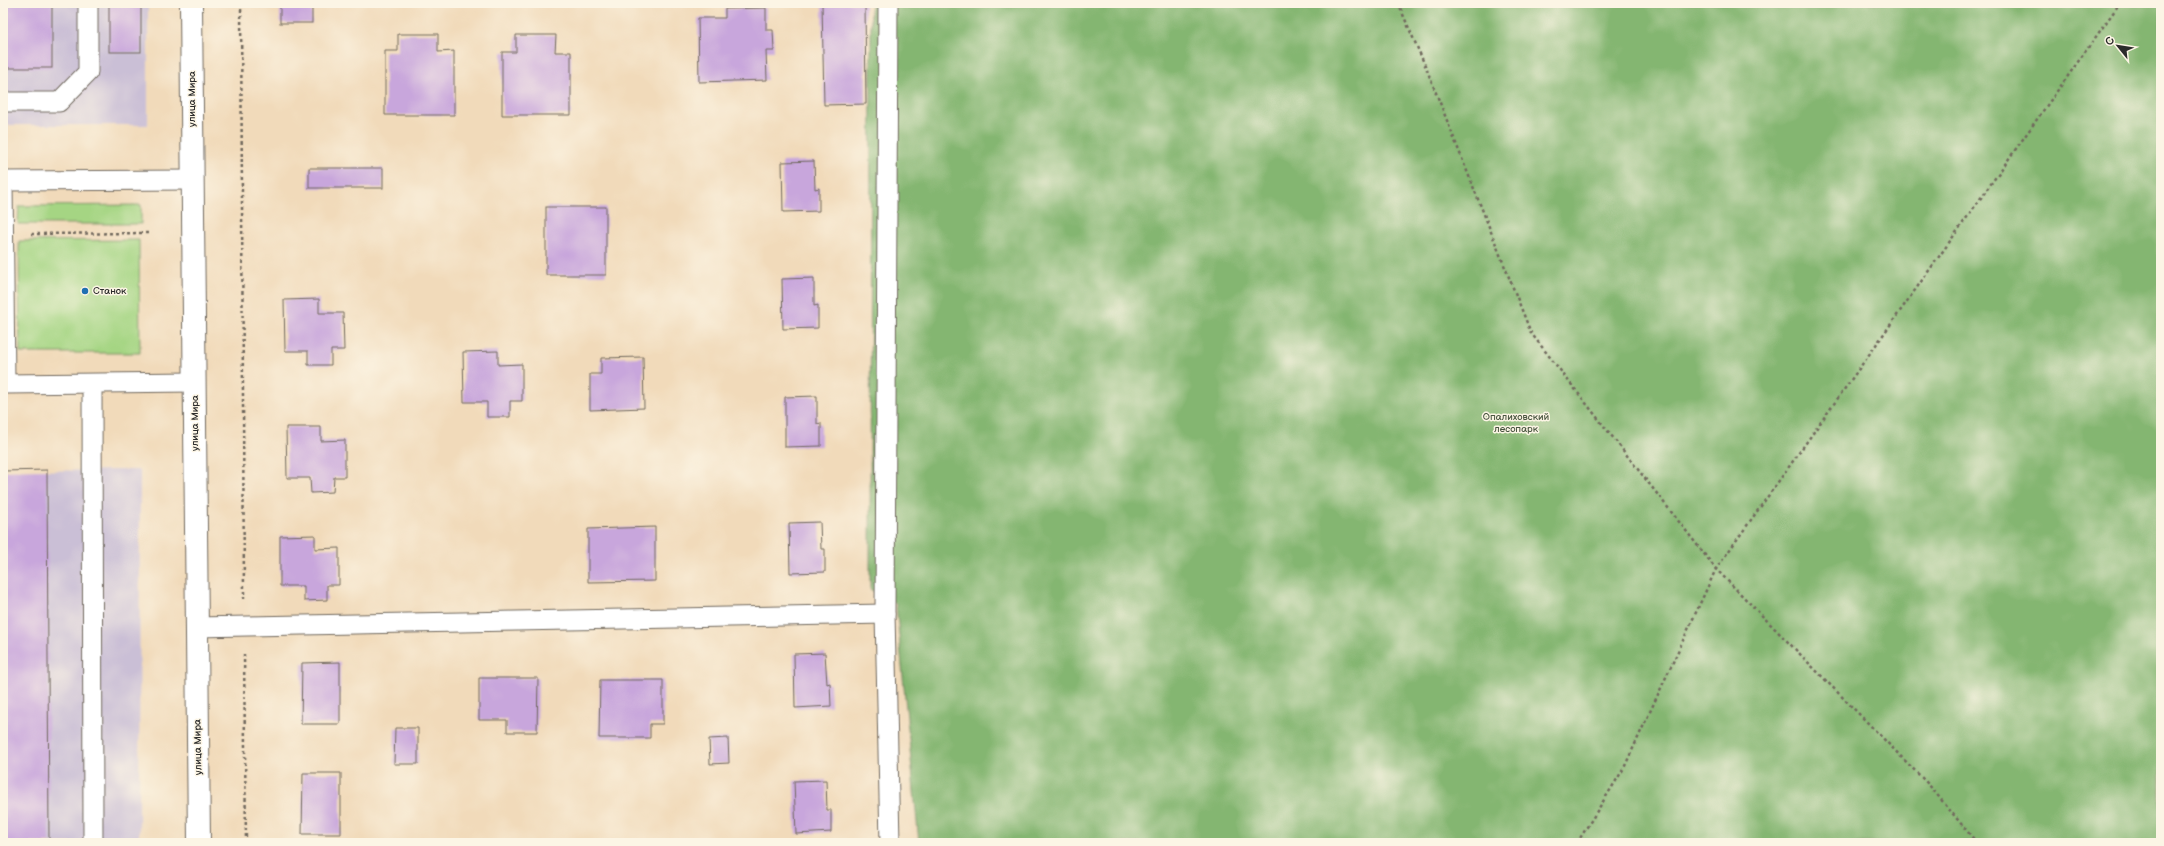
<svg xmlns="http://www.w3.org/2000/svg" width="2164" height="846" font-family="'Balsamiq Sans',sans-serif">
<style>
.industrial{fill:#cabfd6}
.green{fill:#a5d583;stroke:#688057}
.forest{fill:#84b671;stroke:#58704e}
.building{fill:#c8a6dc}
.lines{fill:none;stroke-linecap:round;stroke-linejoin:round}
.lane-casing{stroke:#70685d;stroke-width:21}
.secondary-casing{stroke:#70685d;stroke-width:24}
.path{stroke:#70685d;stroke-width:2.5;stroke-dasharray:3 3;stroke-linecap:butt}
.lane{stroke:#fff;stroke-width:19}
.secondary{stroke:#fff;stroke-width:22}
.poi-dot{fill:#1f6fb2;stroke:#fcf5e5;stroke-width:1.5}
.labels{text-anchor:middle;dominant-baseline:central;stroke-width:3;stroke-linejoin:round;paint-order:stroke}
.street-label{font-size:10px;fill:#2b2b2b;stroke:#fcf5e5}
.poi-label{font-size:10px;fill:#2b2b2b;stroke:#fcf5e5;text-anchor:start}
.park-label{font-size:10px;fill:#4a5641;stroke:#fcf5e5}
</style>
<rect width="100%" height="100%" fill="#fcf5e5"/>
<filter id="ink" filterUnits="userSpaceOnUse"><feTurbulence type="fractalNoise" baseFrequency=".025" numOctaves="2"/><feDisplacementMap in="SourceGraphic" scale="8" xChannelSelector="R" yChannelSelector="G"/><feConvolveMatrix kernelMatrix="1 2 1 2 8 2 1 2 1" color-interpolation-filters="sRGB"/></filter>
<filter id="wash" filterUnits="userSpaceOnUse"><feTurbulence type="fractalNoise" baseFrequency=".012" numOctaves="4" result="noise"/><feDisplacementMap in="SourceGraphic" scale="16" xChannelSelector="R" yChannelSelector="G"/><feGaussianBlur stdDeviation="0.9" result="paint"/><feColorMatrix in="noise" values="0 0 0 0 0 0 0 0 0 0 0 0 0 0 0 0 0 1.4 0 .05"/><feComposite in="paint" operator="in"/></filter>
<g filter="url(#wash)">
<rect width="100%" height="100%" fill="#f1daba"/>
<g class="industrial">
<rect x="3" y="3" width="145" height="122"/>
<path d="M140,470L139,843H3V471Z"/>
</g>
<g class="green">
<path d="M141,205V224H18L19,206Z"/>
<path d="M139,240L140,353H20L19,241Z"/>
</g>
<path class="forest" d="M871,3H2161V843H919L896,604L870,589Z"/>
<g id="blocks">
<g class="building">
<rect x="3" y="3" width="49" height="65"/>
<rect x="109" y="3" width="32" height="49"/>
<rect x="280" y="3" width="32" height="20"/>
<path d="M822,3H865L866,104L824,105Z"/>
<path d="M766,8V30H773L774,51H766L767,80L699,82L698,18H725V9Z"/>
<path d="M398,34H438V52L454,51V115H385V51H398Z"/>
<path d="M516,35H556L555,52H571V115H502V52H516Z"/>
<path d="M814,161L815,189L819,188V211L783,212L782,162Z"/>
<rect x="309" y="168" width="74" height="20"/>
<rect x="546" y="207" width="60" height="68"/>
<path d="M814,278V306L818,305V328L783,329L782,279Z"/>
<path d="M319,299V313H343L344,350H331V365H308V351H285L284,300Z"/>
<path d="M498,351V365L522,364V401H510V417H487V402H464L463,352Z"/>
<path d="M643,357L644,408L590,410V374H601V358Z"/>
<path d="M817,396V424L821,423V446L785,447V397Z"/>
<path d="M286,427H321V441L345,440V477H334L333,492L311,493L310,478H287Z"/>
<path d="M47,470L49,843H3V471Z"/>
<path d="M820,522L821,549H825V572L790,573L789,523Z"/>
<path d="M655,527V581L588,582V529Z"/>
<path d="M315,535V549L339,548V585H327V600L304,601V586H280V536Z"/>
<path d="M825,653L827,684L830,683L831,706L795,708L794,654Z"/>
<path d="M340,662V724H301L302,663Z"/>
<path d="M479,678H538L537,732H507V720H479Z"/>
<path d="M600,680H663V724H650V738H599Z"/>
<path d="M395,728H418V764H394Z"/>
<path d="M728,738L729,763L710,764L709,739Z"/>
<path d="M303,773H341V834H302Z"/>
<path d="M826,780L827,810H831V832L796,834L794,781Z"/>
</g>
</g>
</g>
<g filter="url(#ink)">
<use href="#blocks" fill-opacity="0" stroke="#70685d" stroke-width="1"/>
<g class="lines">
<defs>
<g id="lane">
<path d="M888,3L885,614L890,843"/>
<path d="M3,102H59L88,72V3"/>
<path d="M3,181L5,384L194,382"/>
<path d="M3,181L192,180"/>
<path d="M92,384L93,843"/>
<path d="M196,627L885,614"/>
</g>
<path id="secondary" d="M191,3L199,843"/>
</defs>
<use href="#lane" class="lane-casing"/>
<use href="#secondary" class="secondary-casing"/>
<g class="path">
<path d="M241,3L244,599"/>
<path d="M1398,3L1427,70L1531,333L1716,569L1929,785L1977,843"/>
<path d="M31,234L150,233"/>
<path d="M244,654L246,843"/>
<path d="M1577,843L1624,768L1716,569L2120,3"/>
</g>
<use href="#lane" class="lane"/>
<use href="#secondary" class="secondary"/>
</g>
</g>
<circle class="poi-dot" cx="85" cy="291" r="4"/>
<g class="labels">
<g class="street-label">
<text transform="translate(192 99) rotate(-90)">улица Мира</text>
<text transform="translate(195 423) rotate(-90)">улица Мира</text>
<text transform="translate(198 747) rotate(-91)">улица Мира</text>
</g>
<g class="poi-label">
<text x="93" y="291">Станок</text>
</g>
<g class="park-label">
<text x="1516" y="417">Опалиховский<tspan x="1516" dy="12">лесопарк</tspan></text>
</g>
</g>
<rect width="2164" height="846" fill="none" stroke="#fcf5e5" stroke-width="16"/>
<g transform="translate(2118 46) rotate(300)" stroke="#fcf5e5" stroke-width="3" paint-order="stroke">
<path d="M0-3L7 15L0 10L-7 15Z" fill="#2b2b2b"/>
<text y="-6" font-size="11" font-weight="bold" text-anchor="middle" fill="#2b2b2b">С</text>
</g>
</svg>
